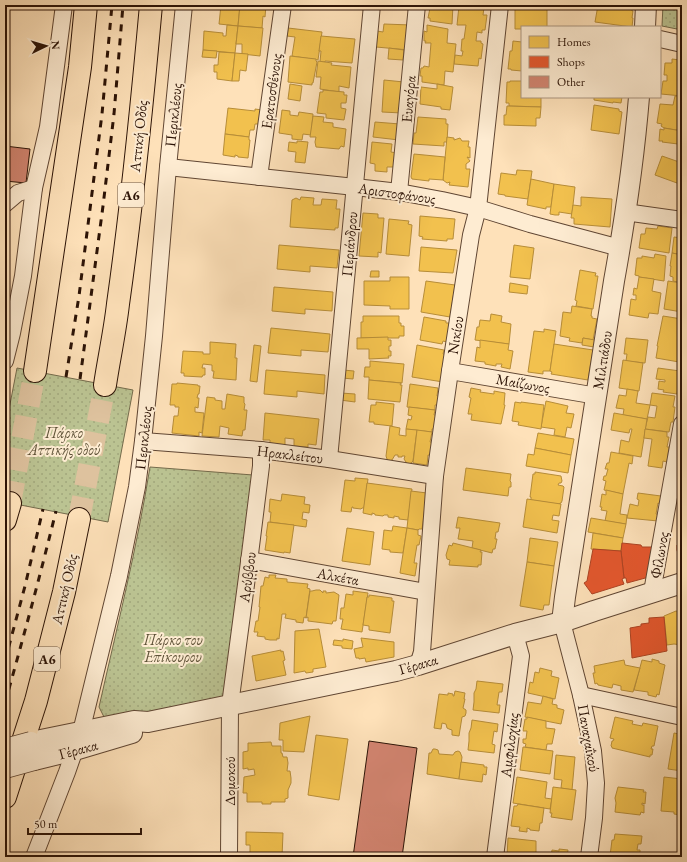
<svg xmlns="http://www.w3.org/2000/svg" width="687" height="862" font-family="'EB Garamond',serif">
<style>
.park{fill:url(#park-dots);stroke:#746b4c}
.homes{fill:#f2c14e;stroke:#b78d38}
.shops{fill:#e4572e;stroke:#ad4322}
.building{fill:#d28470;stroke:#2c1306}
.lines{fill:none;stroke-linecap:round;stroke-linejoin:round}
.motorway-tunnel{stroke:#dec29e;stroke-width:22;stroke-dasharray:22 11;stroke-linecap:butt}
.minor-casing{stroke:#604633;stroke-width:18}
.tertiary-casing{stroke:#604633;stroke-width:22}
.motorway-casing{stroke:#2c1306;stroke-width:24}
.minor{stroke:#feecd2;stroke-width:16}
.tertiary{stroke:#feecd2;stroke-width:20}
.motorway{stroke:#fee1b9;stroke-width:22}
.rail{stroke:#2c1306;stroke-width:3;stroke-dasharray:7 7;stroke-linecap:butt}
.tertiary-bridge-casing{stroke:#604633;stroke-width:22;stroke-linecap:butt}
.tertiary-bridge{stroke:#feecd2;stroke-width:20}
.labels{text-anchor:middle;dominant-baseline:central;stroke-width:4;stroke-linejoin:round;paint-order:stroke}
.shield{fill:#feecd2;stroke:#6b5443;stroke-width:1}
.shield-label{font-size:14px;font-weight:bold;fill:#2c1306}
.street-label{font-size:15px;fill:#2c1306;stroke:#feecd2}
.park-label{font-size:15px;font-style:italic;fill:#5e5137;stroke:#feecd2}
</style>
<defs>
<pattern id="park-dots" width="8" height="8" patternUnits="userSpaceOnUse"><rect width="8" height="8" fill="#bbc392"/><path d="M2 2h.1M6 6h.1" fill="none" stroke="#a1a77c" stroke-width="1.8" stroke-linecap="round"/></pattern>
</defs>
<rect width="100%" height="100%" fill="#fee1b9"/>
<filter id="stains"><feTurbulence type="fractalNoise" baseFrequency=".005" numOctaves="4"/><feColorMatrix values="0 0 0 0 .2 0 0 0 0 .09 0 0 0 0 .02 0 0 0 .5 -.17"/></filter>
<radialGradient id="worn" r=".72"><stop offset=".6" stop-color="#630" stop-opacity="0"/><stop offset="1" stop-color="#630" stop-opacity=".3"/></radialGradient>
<g class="park">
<path d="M663,5H682V30L662,26Z"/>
<path d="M17,368L133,390L108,522L5,502V430Z"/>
<path d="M150,467L253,475L226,696L106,721L99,707C117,627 137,548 150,467Z"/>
</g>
<g class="homes">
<path d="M221,5H240L238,26L219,24Z"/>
<path d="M240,5H266L265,17L263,16L262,28L238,26Z"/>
<path d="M326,5H358V9Z"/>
<path d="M428,5H453L452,24L430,21V18H428L430,8H428Z"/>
<path d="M515,5H547V27H522V29H515Z"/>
<path d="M598,5H632V11H633L632,18H633L632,27L595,22Z"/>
<path d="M459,6L484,8L483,15H487L485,30H482V33L477,32L476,41H481V43L483,44L481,59L479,58L478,66L454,64L455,55L462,56L463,51H461L462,39H464L466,25H457Z"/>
<path d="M384,24L411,25L409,50L376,47L377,31L383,32Z"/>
<path d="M227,25L238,26L235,53L203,50L204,31L223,33V36H226Z"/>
<path d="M427,25L448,29L447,43L456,44L453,72L445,71L444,85L422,82V76H420L421,68H423L424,66L429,67L431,43H425L426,41H424V31L427,32Z"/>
<path d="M238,26L263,28L260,56L242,54V44H236Z"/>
<path d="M288,28L322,32L318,60L292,56L295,37L287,36Z"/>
<path d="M321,36L355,39L352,63L325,61V62H320L321,51H319Z"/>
<path d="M513,41L522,42V71L511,70V69H508L510,51H512Z"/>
<path d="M389,48L404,50L403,60L388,59Z"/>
<path d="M203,50L217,51L216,58L202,57Z"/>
<path d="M219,52L235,53L232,81L217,79V72H214V65H218Z"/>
<path d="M235,53L248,54L246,71L240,70L239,81H232Z"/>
<path d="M290,56L316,59V61L317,62L313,83H312V85L288,82Z"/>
<path d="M672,59L680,60L679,63L682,64V96L661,94L663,81H667V75H664L665,63H672Z"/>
<path d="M318,61L332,63L331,65L351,67L349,88L339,86V92L320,89L321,77H316Z"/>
<path d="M384,80L404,82L402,113L382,112Z"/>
<path d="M510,81H522V97H541V107L509,106V103H506L507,82H510Z"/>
<path d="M290,84L302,86L300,101L288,99Z"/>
<path d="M437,84L453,87L450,110L441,109V107L420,104L421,87L437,89Z"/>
<path d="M323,90L344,92V95H347L346,103H341V108L346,109L344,120L326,118V114L317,113L320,92H323Z"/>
<path d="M675,96H682V131L664,128L661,126L662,124L657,123L660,104L673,105Z"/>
<path d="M594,97H622L621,103L613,102V103L594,100Z"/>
<path d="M594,105L619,109V111L622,112L619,134L591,130Z"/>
<path d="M507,106L541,107L540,118H536V126L504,125V115H506Z"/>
<path d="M228,108L255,111V109L262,110L260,124H255L254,130H250L249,137L225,134Z"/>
<path d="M282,110L290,111V115L298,116L299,112L313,114L311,135L303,134L302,140L292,139V135L279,133Z"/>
<path d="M313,116L324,117L323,122L333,123V127L346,129L344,147L341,146L339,149L316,147L315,142L316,137H310Z"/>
<path d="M418,117L446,119V124H448L447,142H444V146L413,144L414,133H416Z"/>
<path d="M375,122L400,124L399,140L373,137Z"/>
<path d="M664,128L682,131V152L678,151V144L662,142L663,141H659L660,129L664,130Z"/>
<path d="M225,134L249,137V140H250L248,158L238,157V156L235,155V157L223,155Z"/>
<path d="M447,137L454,138V140L460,138L462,141H469L468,147H470V158L467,157L470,161L466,164V169H470L468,187L449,185L450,182L447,183L443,180Z"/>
<path d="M297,141L308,142L305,163L295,162L296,152L288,151L289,142L297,143Z"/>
<path d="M372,142L392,144L391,152L397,153L395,167H387V172L375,171V164L370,163Z"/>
<path d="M414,154L445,157L443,180L429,179V181L412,179L411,177Z"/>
<path d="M662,156L682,163V168L677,183L655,175Z"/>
<path d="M517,170L532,171L528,199L505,196V195L498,194L501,173L516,175Z"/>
<path d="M531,179L554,184L551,207H546V209L527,205Z"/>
<path d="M554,184L575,187L572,214L559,212V215H555L550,214Z"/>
<path d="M301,197L314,198L313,205H321L322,199L337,200L336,209H340L338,228H335V230L290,227L292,200L296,198L300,200Z"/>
<path d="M581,197L612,199L610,227L574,224V218H571L573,205L581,206Z"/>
<path d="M363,213L378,214V218H384L381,253L378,252V257L359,256Z"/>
<path d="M420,216L455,219L453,239H447V241L422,239L423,237L419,236Z"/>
<path d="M389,219L409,221L408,224L412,225L409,256L386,254Z"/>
<path d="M658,226L672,228L669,253L639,248L641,234H645L646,228L657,229Z"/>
<path d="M674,237L682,238V255L672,253Z"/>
<path d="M279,245L339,250L337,268L310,266V272L277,269Z"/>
<path d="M514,245L534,248L530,279L510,277Z"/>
<path d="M421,247L457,250L453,273L419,271Z"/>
<path d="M672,253L682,255V283L673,281V277L670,276L671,266H670Z"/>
<path d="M655,254L666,256L664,281L639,277V276L635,275L637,258H642V256L654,258Z"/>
<path d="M580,270L596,273L595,276H598L593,309L576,306L577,301L575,300Z"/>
<path d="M371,271H379V277H370Z"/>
<path d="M390,277H409V309H390V306L364,305V281H390Z"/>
<path d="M639,277L654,279L652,291L661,293L658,314L649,313L648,318L629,315L631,299L636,300V295H633L634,288L637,289Z"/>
<path d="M426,281L455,285L450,317L421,312Z"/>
<path d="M668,281L682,283V312L664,309Z"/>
<path d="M510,283L528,286L527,294L509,292Z"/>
<path d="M274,287L333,292L332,311L305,309V314L272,311Z"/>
<path d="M572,306L592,309L591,316H592V318L597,319L593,340L583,338L582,343L569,341L570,338L560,336L563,312L571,313Z"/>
<path d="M491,314L502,316L501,322L511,324L509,344L475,340L477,327H479L480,320L490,321Z"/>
<path d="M363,316H399V323H401V326H404V336H399V338H361V322H363Z"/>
<path d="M663,316L682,319V354L681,359H680L679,362L656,358L658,346H657Z"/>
<path d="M424,317L446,321V323H450L447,342L443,341L442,344L420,340Z"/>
<path d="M271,328L330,334L328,352L301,350V356L268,353Z"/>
<path d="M544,329L556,331L550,371H543V374L528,372L534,331L544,332Z"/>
<path d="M388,337V340H391V346H389V351H391V356H388L389,358L369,359V349H357V338Z"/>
<path d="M583,338L595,340L594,347L582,345Z"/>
<path d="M626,338L648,340L645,363L626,361L627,354H624Z"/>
<path d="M480,340L509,344L508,350L513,351L510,369L501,367L502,364H496V366L485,364V362L475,361L477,347L480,348Z"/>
<path d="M210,342L236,344L235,358H237L236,380L213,378L214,371H212V365L203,364L202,368H205V375H203L202,377L184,376V373H181L183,351L203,352V354H210Z"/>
<path d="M554,344L593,350L588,380L551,374L552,372L550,371Z"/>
<path d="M254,345L261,346L257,382L250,381Z"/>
<path d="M417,345L444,350L443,354L447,355L443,382L412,377Z"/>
<path d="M623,360L643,363L639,391L619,388Z"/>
<path d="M370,361L404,364L402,383L369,380V377H364L365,367H370Z"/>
<path d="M658,368L680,371L677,394L663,392L664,390L658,389L659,381L665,382V380L656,379Z"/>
<path d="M266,370L325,375L324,394L297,391V397L264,394Z"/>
<path d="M343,370L354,371L353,379L342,378Z"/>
<path d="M369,380L401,383L400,385H402L400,402L368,399Z"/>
<path d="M177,383L198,385V386H200L199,394H198L197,398H199L198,408L195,407V412L204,413L202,433L199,432V436L172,433L174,416H178L179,407H175V405H170L172,384H177Z"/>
<path d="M410,384L438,388L437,396H440L439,405H435V410L407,407Z"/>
<path d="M471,388L481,390L480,392L494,394V391L505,393L504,405H505L501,424L471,420L472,414H468L471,398L469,397Z"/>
<path d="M627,389L638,391L636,403L650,405L647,419L623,415L624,409L616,408L619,395L626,396Z"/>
<path d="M341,393L355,394V402L340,400Z"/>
<path d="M652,393L675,396L673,407H675L673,422H671L669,432L645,429L648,417L655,418L657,406L650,405Z"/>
<path d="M227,394L244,397V403L245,404L244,410H247L245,430H243L242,436L228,434L229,428L220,426L219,437L202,436L207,397L215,398V400L222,401V409H225Z"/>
<path d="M546,401L568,406L566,413L574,414L571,428L567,427L565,437L554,435L555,429L541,427Z"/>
<path d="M376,402L394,404L392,426L374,424V422H369L371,405H376Z"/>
<path d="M515,402L521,403V402L544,405L541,429L518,425L519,422L512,421Z"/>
<path d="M409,407L435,410L434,415H438L436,429H432V432L406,429L408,419L411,420L412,416L408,415Z"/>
<path d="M265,413L319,419L316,445L308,444V447L294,446V439L285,438V445L270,443V440H263Z"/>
<path d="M614,413L647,419L641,457L619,453L621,440L629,442L632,429H630L629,433L611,430Z"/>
<path d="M390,426L400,428L399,435L406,436V429L417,430L413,461L411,463L408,464L406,462L404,459L405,456H402V457H398V455H395L392,460L389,461L387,459L386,456Z"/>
<path d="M645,429L667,432V437H669L667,447H669L667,462L663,461L662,468L648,466L652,439L644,438Z"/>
<path d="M417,430L432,432L430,442L436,443L434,456L428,455L427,465L413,463Z"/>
<path d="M538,433L574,439L571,455L535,448Z"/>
<path d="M535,448L571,455L568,473L526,466L528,454L534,455Z"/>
<path d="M611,452L633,456L632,464L629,463L623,494L604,490L606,481L603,480L604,476H606L608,469H605L607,463H609Z"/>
<path d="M466,468L511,474L510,481L511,482V487H509L508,496L463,490Z"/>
<path d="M535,472L561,476L562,481L561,483H559L558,485L563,486L564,487L562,501L561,503L558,504L531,500V497H530L533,474H535Z"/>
<path d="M355,478L368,479L364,508H362L361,509L353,508V507H352L351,512L341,511L345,480L355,481Z"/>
<path d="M367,483L412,489L408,520L399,519V517L394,516V518L388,517V515H384L383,516L375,515V514L372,513V515L363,513Z"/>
<path d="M606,490L623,494L620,514L627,515L626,524L605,521L607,511L601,510L602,507H600L602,494L606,495Z"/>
<path d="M411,491L427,493L422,529H419L418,530L407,528Z"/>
<path d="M638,493L661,496L660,504L658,503L656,514L659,515L658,521L627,518L630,504L638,506L639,500L637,499Z"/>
<path d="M282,494L305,497L304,504L310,505L309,513L303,512L302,519L307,520L306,527L270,522L271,512H269L270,499L281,501Z"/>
<path d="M527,499L561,504L559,516L553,515L552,520L559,521L557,533L523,527Z"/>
<path d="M458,517L500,523L498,532H496L495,539H497L495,549H493L492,553L472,548L473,541L458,539L460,528H456Z"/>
<path d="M591,518L626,524L623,538L588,532Z"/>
<path d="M681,520H682V543H680Z"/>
<path d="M268,522L294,525L290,553L284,552V553L265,550L267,536H266Z"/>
<path d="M393,526L407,528L403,553L390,552V550L382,549L384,530L392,531Z"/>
<path d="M347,528L374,532L370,565L342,561Z"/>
<path d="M407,528L418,530V535L421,536L419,545H417L414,563H417L415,576L400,573Z"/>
<path d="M593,533L623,538L621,551L591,549Z"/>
<path d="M530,538L558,542L554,566L527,562Z"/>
<path d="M453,543L481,550L480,552H482L481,565H478V567L449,565L450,560L447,559L446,555L449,545L452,546Z"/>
<path d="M527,562L554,566L549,605H544L543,610L520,606Z"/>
<path d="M269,575H276L275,578L287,579V582L308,584L307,588L310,589L306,618L304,617L303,623L296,622V620L285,618L286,614H282L279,639L277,638V640H270L265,639V637L257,636L258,632H254L256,621H258L260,607H259L261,586H263L265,577L269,578Z"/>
<path d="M316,590H320L323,593V591H326V593L334,592L339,595L336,621H333L332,624L308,621V617L306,618L310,591H312Z"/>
<path d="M353,591L368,593L362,632L341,629L343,619H340L341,608H344L346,594L353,595Z"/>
<path d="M369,595L392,598V601H394L390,633L369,630V626L363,625L367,597H369Z"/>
<path d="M676,611L682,613V645L674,644L667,645L664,616Z"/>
<path d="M319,629L326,667L313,669V672L306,673L305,671L294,673L295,631Z"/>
<path d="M361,638L394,642V657L366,662L365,658L359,659V658H356L354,649L363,647Z"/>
<path d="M343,639L353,641L352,649L342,648V646L333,645L334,640L343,641Z"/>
<path d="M281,650V652L283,651L285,660L283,661L286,675L256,681L252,656Z"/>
<path d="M652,659L659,661V663L665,665L659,695L657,694L656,697L648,695V692L634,690L642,660L652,662Z"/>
<path d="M624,660L625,665L640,668L633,692L621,690V686L613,684L612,688L598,685L597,683L595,684L593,673H595L594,666Z"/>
<path d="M540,668L552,671L551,676L559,678L555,699L528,693L530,682L533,683L535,672L539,673Z"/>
<path d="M477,681L503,684L502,692H499L497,705H500L499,713L473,710L474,702V693L476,689Z"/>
<path d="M455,691L465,693L464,699H465L463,708L466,710V713L465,716L462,717L459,736L452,735V730L449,729L447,728L446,724L442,723L441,729L434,728L439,694L448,695V693L453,694V696H454Z"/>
<path d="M543,696L553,699L552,704L557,705V708L564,710L561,724L525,717L528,702L541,704Z"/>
<path d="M310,716L304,752L283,751V740H279L280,723Z"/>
<path d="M527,717L546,721V728L555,729L552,744H547L546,750L525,747L526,744L523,743V739H526L527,731H523L525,719H527Z"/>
<path d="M615,717L633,721L632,724L642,726L643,723L658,726L654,746H652L651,749H653L652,755H650V757L612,748V747L611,746L612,741H613L614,739L610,738Z"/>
<path d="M472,720L498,724L497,732L494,731L492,744L495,745L494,753L468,750L469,741V733L471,728Z"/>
<path d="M680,729H682V771L668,769L674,733L679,734Z"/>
<path d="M316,735L348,739L339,800L308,795Z"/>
<path d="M271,742L272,746H281V753H282L283,757H287L288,763L287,771H290L291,778V783L288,790V798L285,799V802H271V804H262V802H247V793H243L244,777L255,775L254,769L248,770V768L243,769V752L248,751V743H252Z"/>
<path d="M523,747L553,751L550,774L520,770Z"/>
<path d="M433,749H435L438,750L439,754L453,755L455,752L458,751L460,752L462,757L459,779L427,774L429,753H431Z"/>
<path d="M556,755L575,757L572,790L561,788L562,780L554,779Z"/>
<path d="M461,762L484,765V767H487L486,775L483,774L482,782L459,779Z"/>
<path d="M517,777L547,782L545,798L552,799L550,809L513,803Z"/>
<path d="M664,777L682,779V813L681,815L674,814V812L661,811Z"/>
<path d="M553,787L576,790L572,820L551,817L552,813H550Z"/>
<path d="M618,787L644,790L643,792H646L645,804L642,803V805H644V813L641,812L640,815L615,812L616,803L615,798Z"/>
<path d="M518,804L544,808L542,823H540L539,831L530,830V829L527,828V832L519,831L520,827L511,826L514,806H517Z"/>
<path d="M246,832L283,833L282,857H245L246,854H250V845H246Z"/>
<path d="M615,834L642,836L641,844H638L637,850H640V857H620L610,856L612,840H614Z"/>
<path d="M508,838L536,841V857H507Z"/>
<path d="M559,849L568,850L567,857H551L552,850L559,851Z"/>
</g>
<g class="shops">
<path d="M622,543L641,545L642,547H652L649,577L627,583L626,578H624L621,551Z"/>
<path d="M680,543H682V561L679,557L677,550V545Z"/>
<path d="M593,549L621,551L624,578L622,579L624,584L592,594L584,583L587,581Z"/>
<path d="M664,617L667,651L632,658L630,628L641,626V624L649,623V618Z"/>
</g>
<g class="building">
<path d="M5,146L30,149L26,183L5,181Z"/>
<path d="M369,741L417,748L402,857H353Z"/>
</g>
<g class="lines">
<g class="motorway-tunnel">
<path d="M10,503L35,371"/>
<path d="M79,519L105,385"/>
</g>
<defs>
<g id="minor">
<path d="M660,39L682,44"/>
<path d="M168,167L355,187L399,192L442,200L478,208L530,224L620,248"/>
<path d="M259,177L283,5"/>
<path d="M399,192L417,5"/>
<path d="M5,204L18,193L34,188"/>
<path d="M625,212L682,220"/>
<path d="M5,361L12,333L23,276L34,188L48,127L64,5"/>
<path d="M450,371L597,396"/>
<path d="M143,441L261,450L329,459L435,476"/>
<path d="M329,459L372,5"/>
<path d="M249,560L426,592"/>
<path d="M652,592L682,424"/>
<path d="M562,622L581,695L593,751L596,783L594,818L589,857"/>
<path d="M418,665L422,652L435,476L450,371L471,235L478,208L500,5"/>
<path d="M581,695L682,717"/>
<path d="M34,857L67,772L81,732L119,576L137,487L143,441L154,336L168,167L184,5"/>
<path d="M229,857L230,705L249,562L261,466V450"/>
<path d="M495,857L521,656L515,634"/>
</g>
<g id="tertiary">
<path d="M645,27L646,5"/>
<path d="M562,622L565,597L614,281C625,220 634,158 639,97"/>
<path d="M31,742L134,721L148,722L396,671L418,665L515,634L562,622L594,611L682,583"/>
<path d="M34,760L75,750L132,733"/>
</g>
<g id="motorway">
<path d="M35,371L80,67L86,5"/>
<path d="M105,385C109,358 115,331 118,304C132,205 142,105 151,5"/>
<path d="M5,520L10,503"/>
<path d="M5,797L36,701L64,592L79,519"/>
</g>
</defs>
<use href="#minor" class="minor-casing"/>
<use href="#tertiary" class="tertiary-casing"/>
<use href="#motorway" class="motorway-casing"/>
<use href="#minor" class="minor"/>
<use href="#tertiary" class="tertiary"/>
<use href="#motorway" class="motorway"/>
<g class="rail">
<path d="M66,377L79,296L102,114L112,5"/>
<path d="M80,379L103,206L114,114L123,5"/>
<path d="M5,661L25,586L43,509"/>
<path d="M5,703C23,639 40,576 56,511"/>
</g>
<defs>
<g id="tertiary-bridge">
<path d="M5,749L31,742"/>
<path d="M5,768L34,760"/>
</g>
</defs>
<use href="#tertiary-bridge" class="tertiary-bridge-casing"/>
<use href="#tertiary-bridge" class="tertiary-bridge"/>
</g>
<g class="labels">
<g class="shield">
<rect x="118" y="183" width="26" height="24" rx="3"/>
<rect x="34" y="647" width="26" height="24" rx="3"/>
</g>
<g class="shield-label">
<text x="131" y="195">Α6</text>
<text x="47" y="659">Α6</text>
</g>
<g class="street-label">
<text transform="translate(271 91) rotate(-82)">Ερατοσθένους</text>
<text transform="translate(408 99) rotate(-85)">Ευαγόρα</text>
<text transform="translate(173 115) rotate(-84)">Περικλέους</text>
<text transform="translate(138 136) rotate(-84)">Αττική Οδός</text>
<text transform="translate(397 193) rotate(8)">Αριστοφάνους</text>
<text transform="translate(349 244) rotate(-85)">Περιάνδρου</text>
<text transform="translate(455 335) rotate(-81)">Νικίου</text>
<text transform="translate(602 360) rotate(-81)">Μιλτιάδου</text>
<text transform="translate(523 383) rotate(10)">Μαίζωνος</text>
<text transform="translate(143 438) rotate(-84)">Περικλέους</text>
<text transform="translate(290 454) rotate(7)">Ηρακλείτου</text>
<text transform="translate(659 555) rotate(-80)">Φίλωνος</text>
<text transform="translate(338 576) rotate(10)">Αλκέτα</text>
<text transform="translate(247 577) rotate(-82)">Αρύββου</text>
<text transform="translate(64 589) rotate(-77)">Αττική Οδός</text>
<text transform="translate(418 664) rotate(-16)">Γέρακα</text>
<text transform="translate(589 738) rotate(80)">Παναχαΐκού</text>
<text transform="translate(509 745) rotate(-83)">Αμφιλοχίας</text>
<text transform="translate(78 749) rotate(-15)">Γέρακα</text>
<text transform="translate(229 781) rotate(-90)">Δομοκού</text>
</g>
<g class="park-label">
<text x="64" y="432">Πάρκο<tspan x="64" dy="17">Αττικής οδού</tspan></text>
<text x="173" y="639">Πάρκο του<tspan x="173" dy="17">Επίκουρου</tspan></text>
</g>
</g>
<rect width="687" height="862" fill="none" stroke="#fee1b9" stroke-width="20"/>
<rect x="6" y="6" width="675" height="850" fill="none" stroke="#2c1306" stroke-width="2"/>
<rect x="10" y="10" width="667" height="842" fill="none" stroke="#2c1306"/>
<rect x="521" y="26" width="140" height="72" fill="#feecd2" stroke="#aa9580"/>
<rect x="529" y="36" width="20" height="12" fill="#f2c14e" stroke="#aa9580"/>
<text x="557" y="46" font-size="12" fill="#2c1306">Homes</text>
<rect x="529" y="56" width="20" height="12" fill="#e4572e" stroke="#aa9580"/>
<text x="557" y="66" font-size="12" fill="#2c1306">Shops</text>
<rect x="529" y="76" width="20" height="12" fill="#d28470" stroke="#aa9580"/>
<text x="557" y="86" font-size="12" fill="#2c1306">Other</text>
<g transform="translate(46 46) rotate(85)" stroke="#feecd2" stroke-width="3" paint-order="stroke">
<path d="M0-3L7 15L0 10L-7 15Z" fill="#2c1306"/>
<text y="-6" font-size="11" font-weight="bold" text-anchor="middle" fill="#2c1306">N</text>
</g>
<path d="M28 828v6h113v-6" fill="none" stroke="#2c1306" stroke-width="2"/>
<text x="34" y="828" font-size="12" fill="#2c1306" stroke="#feecd2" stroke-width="3" paint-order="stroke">50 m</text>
<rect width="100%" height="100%" filter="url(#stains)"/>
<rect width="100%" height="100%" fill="url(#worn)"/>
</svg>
